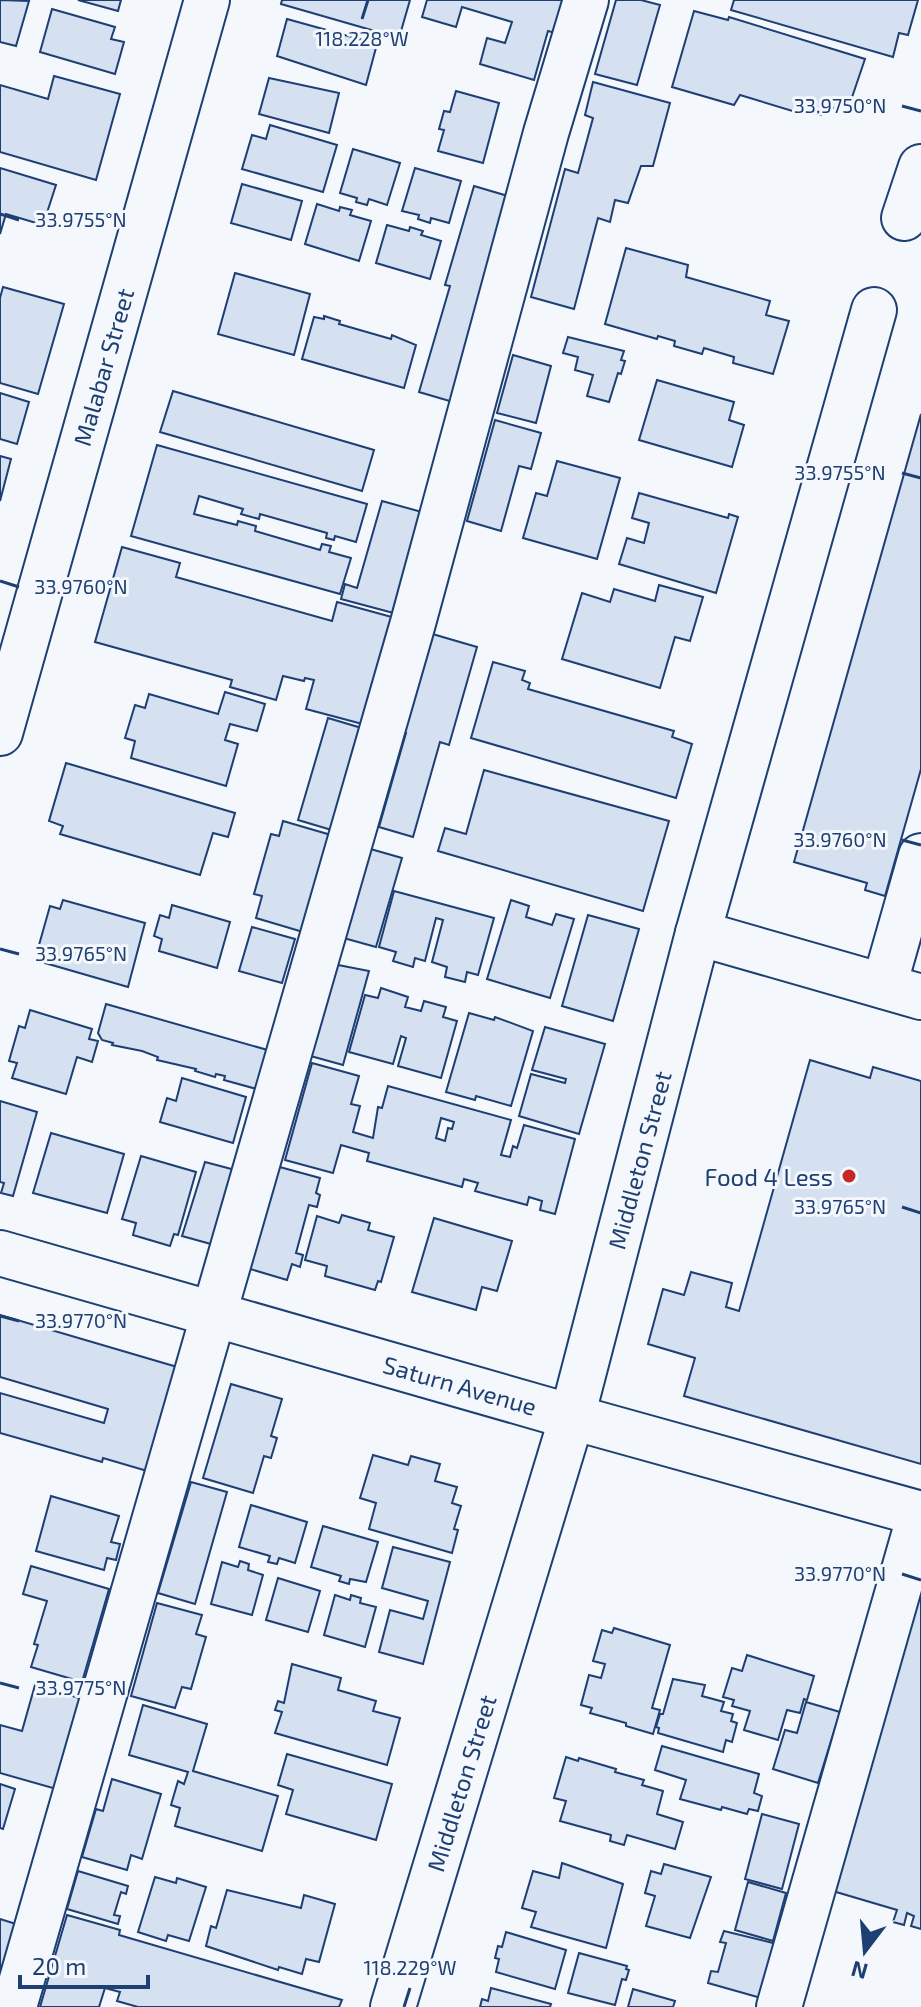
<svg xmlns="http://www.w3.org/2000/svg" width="921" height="2007" font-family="'Exo 2',sans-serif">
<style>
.building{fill:#d5e0f0;stroke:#1d3f73;stroke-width:2;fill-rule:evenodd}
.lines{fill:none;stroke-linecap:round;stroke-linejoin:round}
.minor-casing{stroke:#1d3f73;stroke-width:48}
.minor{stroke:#f4f7fb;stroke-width:44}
.ticks{fill:none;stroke:#1d3f73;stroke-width:3}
.poi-dot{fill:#c62828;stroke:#f4f7fb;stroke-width:3}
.labels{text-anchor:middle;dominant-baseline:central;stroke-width:6;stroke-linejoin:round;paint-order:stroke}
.street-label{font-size:24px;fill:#1d3f73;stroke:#f4f7fb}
.poi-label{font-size:24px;fill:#1d3f73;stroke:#f4f7fb;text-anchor:end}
.ticks-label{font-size:20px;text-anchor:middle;fill:#1d3f73;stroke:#f4f7fb;stroke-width:6;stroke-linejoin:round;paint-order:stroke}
</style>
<rect width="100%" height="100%" fill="#f4f7fb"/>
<g class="building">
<path d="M0,0L29,1L16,46L0,42Z"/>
<path d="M78,0H121L118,11Z"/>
<path d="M282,0H410L399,38L281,4Z"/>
<path d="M427,0H573L563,35L548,31L534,80L480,64L487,38L505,43L512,22L462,7L456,27L422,17Z"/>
<path d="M616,0H641L660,5L637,85L595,74Z"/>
<path d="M734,0H918L908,35L899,33L893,57L731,10Z"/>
<path d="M52,9L115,27L111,39L124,42L115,74L40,52Z"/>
<path d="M694,11L728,20L729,17L865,59L847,112L824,105L821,115L800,109L799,113L740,95L734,105L672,87Z"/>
<path d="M287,19L377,44L366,85L277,56Z"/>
<path d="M54,76L120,94L96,180L0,152V85L48,99Z"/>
<path d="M269,78L339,93L329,133L259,114Z"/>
<path d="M593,82L670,103L653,166H641L628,203L615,200L610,222L598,218L574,309L531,297L565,169L578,173L593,118L585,115Z"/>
<path d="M456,91L499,103L483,163L438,151L444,130L439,129L444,111L450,112Z"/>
<path d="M270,125L337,145L323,192L242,169L252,135L266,139Z"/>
<path d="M353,149L400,163L387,205L369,199L367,205L356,202L357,198L340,193Z"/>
<path d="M0,168L56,185L43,225L6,214L0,234Z"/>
<path d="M415,168L461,181L449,223L431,218L430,223L418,219L419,215L402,211Z"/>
<path d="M242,184L302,201L291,240L231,223Z"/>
<path d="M474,186L518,199L453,402L419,392L450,286L445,285Z"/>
<path d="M317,204L339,211L340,207L352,210L350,215L371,221L359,261L305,244Z"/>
<path d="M387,225L409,231L410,227L423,231L421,235L441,241L430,279L376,263Z"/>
<path d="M626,248L688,265L686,277L770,301L766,315L789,321L773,374L733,363L734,357L704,348L702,354L674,346L675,341L658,336L657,339L605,324Z"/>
<path d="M235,273L310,294L294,355L218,334Z"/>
<path d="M3,287L64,304L38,394L0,383V298Z"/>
<path d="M324,316L340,321L339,324L391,339L392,335L416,345L404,388L302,359L314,317L324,319Z"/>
<path d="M568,337L624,351L621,360L625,361L621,374L618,373L609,402L587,396L593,375L575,370L578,357L563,353Z"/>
<path d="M513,355L551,366L536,423L497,413Z"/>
<path d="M657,380L734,402L729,420L744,425L732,467L639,440Z"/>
<path d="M173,391L374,450L362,491L160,432Z"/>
<path d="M0,393L29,402L17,444L0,439Z"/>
<path d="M921,414V769L885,896L865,890L867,883L794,862Z"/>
<path d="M495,420L541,433L531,469L519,466L501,531L467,521Z"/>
<path d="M157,445L367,504L356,542L335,536L334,540L326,538L327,533L260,514L259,519L241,514L243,509L199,496L194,514L237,525L238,521L256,526L255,531L320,550L322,544L331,546L329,552L351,558L340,594L131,536Z"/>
<path d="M0,456L11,459L0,501Z"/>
<path d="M557,461L620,478L597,559L523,538L536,493L547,496Z"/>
<path d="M639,493L728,518L729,514L738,517L716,593L619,564L627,538L644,543L649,523L632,518Z"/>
<path d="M382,501L429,514L401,615L341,599L345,584L357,588Z"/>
<path d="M122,547L180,563L176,577L332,621L337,602L399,619L370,726L306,709L314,680L305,678L304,681L283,676L276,700L230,687L232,680L95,642Z"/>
<path d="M659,585L703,597L690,641L675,637L660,688L562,659L582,593L610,602L614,589L655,601Z"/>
<path d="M429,633L477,647L449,745L440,742L413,837L379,827L406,733L401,732Z"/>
<path d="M493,662L525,671L522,680L530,683L528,689L674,731L672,737L692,744L676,798L471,738Z"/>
<path d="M225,692L265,704L257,731L230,724L225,740L238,744L226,786L131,758L135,741L125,738L135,705L145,708L149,694L218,714Z"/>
<path d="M328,718L365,729L335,831L298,820Z"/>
<path d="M66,763L235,813L228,837L213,833L200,875L60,834L63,826L49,821Z"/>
<path d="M484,770L669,821L643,911L438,851L445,828L466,834Z"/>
<path d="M283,821L331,835L303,932L256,918L262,896L254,894L271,834L279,836Z"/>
<path d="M367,848L402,858L376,947L340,937Z"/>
<path d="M394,891L494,918L478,975L467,972L465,982L445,977L447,967L432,962L443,920L436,918L425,961L415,958L413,967L393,961L396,952L379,947Z"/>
<path d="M63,900L145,923L128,987L45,963L50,948L39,945L50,906L60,909Z"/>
<path d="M511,900L529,906L526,917L552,925L556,914L574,919L550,998L487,979Z"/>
<path d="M172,905L230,922L217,968L159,951L162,939L154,936L160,915L169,918Z"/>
<path d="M588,915L639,929L613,1021L562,1006Z"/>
<path d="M252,927L295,939L282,983L239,971Z"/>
<path d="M333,964L369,971L343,1065L307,1055Z"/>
<path d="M381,988L408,997L405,1007L421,1011L424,1001L446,1007L443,1017L457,1021L441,1078L398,1066L406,1038L401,1036L393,1064L349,1052L365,995L378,998Z"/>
<path d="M106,1004L271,1051L260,1090L224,1080L225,1076L216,1074L215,1077L195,1071L196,1069L157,1060L158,1057L142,1051L112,1045L113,1043L102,1040L98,1033Z"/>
<path d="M30,1010L92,1029L89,1039L98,1041L92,1062L77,1057L66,1094L12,1078L17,1063L9,1061L19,1026L25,1028Z"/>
<path d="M469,1013L494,1020L495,1017L533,1031L511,1106L476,1096L475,1100L446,1092Z"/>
<path d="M545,1027L605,1044L579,1134L519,1116L531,1074L565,1083L566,1079L532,1070Z"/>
<path d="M810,1060L870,1078L873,1067L921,1081V1464L684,1396L695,1358L648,1344L663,1289L684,1295L691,1272L732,1283L726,1307L739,1311Z"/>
<path d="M312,1063L359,1076L351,1104L360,1106L353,1132L373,1138L378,1107L382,1108L388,1086L511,1120L501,1155L510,1157L513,1146L517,1148L524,1125L575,1139L555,1214L540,1210L542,1201L529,1197L527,1205L475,1191L478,1183L464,1179L462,1187L367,1161L369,1153L341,1145L333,1173L285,1160ZM441,1118L454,1122L452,1129L448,1128L445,1141L436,1138Z"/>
<path d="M182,1078L246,1097L233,1143L160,1122L167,1098L176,1101Z"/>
<path d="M0,1101L37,1112L13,1196L1,1193L4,1183L0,1182Z"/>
<path d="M51,1133L124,1154L107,1213L33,1193Z"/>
<path d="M141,1156L196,1172L178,1235L174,1234L170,1246L133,1235L136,1223L122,1219Z"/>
<path d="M205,1162L239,1171L218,1246L182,1236Z"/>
<path d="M276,1166L320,1178L316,1193L320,1195L317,1207L309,1205L296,1253L303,1255L300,1267L292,1264L287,1280L247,1268Z"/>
<path d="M342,1215L370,1223L368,1230L394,1237L381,1282L378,1281L375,1290L325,1276L327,1266L305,1260L317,1216L339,1223Z"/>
<path d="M434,1218L512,1241L497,1291L482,1287L476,1310L412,1292Z"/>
<path d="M0,1315L184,1369L154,1473L103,1458L102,1462L0,1433V1393L104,1423L108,1409L0,1377Z"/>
<path d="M231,1384L282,1399L271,1436L277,1438L271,1458L264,1456L253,1493L203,1478Z"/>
<path d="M373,1455L408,1465L411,1456L440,1464L435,1481L457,1487L452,1503L461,1506L454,1529L458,1530L452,1553L369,1529L376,1503L360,1498Z"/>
<path d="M191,1482L227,1492L195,1604L158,1593Z"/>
<path d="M51,1496L119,1516L111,1542L120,1544L116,1560L107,1558L104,1570L36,1551Z"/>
<path d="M251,1505L307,1522L295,1563L279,1558L277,1564L268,1562L270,1556L239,1547Z"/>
<path d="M323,1526L378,1542L366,1582L350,1579L349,1584L339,1581L341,1576L311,1567Z"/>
<path d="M393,1547L450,1562L423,1664L379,1652L390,1610L423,1619L428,1601L382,1588Z"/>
<path d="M240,1561L249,1564L248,1570L263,1575L252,1615L211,1604L222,1562L238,1567Z"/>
<path d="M31,1566L109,1589L82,1682L31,1667L38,1645L34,1644L47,1601L23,1594Z"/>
<path d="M278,1578L320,1591L308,1632L266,1620Z"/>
<path d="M913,1589L921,1592V1929L911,1926L914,1916L907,1913L904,1925L893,1922L897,1910L826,1889Z"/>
<path d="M335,1595L350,1600L351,1595L361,1598L360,1603L376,1607L365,1647L324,1635Z"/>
<path d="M157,1603L202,1615L196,1634L206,1637L191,1689L182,1687L175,1708L131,1696Z"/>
<path d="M614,1628L670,1645L652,1708L660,1710L653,1734L626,1726V1723L590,1713L592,1708L581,1705L589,1675L601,1678L605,1664L593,1661L602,1630L612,1633Z"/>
<path d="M747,1655L814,1676L807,1700L804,1699L800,1713L787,1710L778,1740L744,1730L750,1711L732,1706L734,1700L723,1697L732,1668L742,1671Z"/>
<path d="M292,1664L341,1678L338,1690L376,1701L373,1711L400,1718L387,1765L275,1733L282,1712L275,1710L278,1701L284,1703Z"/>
<path d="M673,1679L705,1685L702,1696L724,1702L721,1711L733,1714L731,1721L737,1723L732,1742L726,1740L723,1752L658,1733L659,1728L656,1727L660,1714H663Z"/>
<path d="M35,1685L93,1702L67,1792L0,1773V1725L22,1731Z"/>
<path d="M806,1702L840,1712L818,1783L773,1769L785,1730L797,1733Z"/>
<path d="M143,1705L207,1724L193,1771L278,1796L262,1851L175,1826L180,1808L171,1805L178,1781L184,1784L188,1772L129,1755Z"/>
<path d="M662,1746L759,1774L754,1793L762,1796L758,1811L749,1809L747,1814L722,1807L721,1810L680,1799L686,1780L655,1770Z"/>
<path d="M287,1754L392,1784L376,1840L286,1814L293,1790L278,1785Z"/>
<path d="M566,1757L578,1761L579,1758L616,1769L615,1772L644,1780L642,1785L663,1791L657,1814L683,1822L675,1849L627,1835L624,1845L610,1841L611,1835L560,1821L566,1801L554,1798Z"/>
<path d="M112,1779L161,1794L142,1859L131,1855L127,1870L82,1857L96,1809L103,1811Z"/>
<path d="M0,1784L15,1789L3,1829L0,1828Z"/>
<path d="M762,1814L799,1824L782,1889L745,1879Z"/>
<path d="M562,1863L623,1884L606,1948L531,1927L536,1912L522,1908L533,1871L559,1878Z"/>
<path d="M664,1864L711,1877L690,1938L646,1926L655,1896L645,1893L651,1871L661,1874Z"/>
<path d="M78,1871L128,1886L126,1894L121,1892L114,1915L120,1916L118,1924L67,1909Z"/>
<path d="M155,1877L176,1883L177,1878L206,1887L189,1941L168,1935L166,1941L138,1932Z"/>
<path d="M748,1882L786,1893L773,1941L735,1930Z"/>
<path d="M227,1890L301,1908L304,1895L335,1904L319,1962L306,1959L302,1974L279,1967L278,1970L206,1946L211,1926L216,1928Z"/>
<path d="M67,1915L120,1930L119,1935L342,2000L339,2007H138L117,2001L120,1992L105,1988L99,2007H40Z"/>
<path d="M0,1919L19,1925L0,2001Z"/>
<path d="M724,1931L777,1944L761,1998L708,1983L711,1971L718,1972L726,1943L720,1942Z"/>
<path d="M506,1932L566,1950L555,1989L496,1972L499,1959L495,1958L498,1946L502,1947Z"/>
<path d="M579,1953L627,1966L626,1969L629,1970L626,1980L622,1979L615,2005L568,1993Z"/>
<path d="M491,1988L551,2004L550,2007H480L482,1999L488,2001Z"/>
<path d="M633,1989L675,2001L673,2007H628Z"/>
</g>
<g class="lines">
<defs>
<g id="minor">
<path d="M904,218L921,167"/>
<path d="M0,733L207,0"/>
<path d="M698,933L921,997"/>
<path d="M884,986L921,856"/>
<path d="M0,1253L572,1417L921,1514"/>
<path d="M14,2007L413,623L546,133L586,0"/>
<path d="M393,2007L572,1417L698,933L874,310"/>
<path d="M779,2007L920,1514"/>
</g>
</defs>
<use href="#minor" class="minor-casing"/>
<use href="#minor" class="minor"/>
</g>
<path class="ticks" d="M362,19L368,0M902,106L921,111M0,214L19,220M902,473L921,478M0,581L19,587M902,840L921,845M0,949L19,954M902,1207L921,1213M0,1316L19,1321M902,1574L921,1580M0,1683L19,1688M404,2007L410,1988"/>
<circle class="poi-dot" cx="849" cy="1176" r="8"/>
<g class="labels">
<g class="street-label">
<text transform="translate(103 367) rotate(-74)">Malabar Street</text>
<text transform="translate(639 1160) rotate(-75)">Middleton Street</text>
<text transform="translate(460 1385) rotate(16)">Saturn Avenue</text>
<text transform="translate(461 1783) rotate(-73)">Middleton Street</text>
</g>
<g class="poi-label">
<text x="833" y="1176">Food 4 Less</text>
</g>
</g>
<g class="ticks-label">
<text x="362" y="46">118.228°W</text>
<text x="840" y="113">33.9750°N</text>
<text x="81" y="227">33.9755°N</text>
<text x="840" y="480">33.9755°N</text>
<text x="81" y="594">33.9760°N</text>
<text x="840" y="847">33.9760°N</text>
<text x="81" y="961">33.9765°N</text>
<text x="840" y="1214">33.9765°N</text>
<text x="81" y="1328">33.9770°N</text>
<text x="840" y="1581">33.9770°N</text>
<text x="81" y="1695">33.9775°N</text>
<text x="410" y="1975">118.229°W</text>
</g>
<g transform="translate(865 1951) rotate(196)" stroke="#f4f7fb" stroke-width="6" paint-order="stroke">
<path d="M0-6L14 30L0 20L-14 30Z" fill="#1d3f73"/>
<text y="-12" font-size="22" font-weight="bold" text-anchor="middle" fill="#1d3f73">N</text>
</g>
<path d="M20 1975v12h128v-12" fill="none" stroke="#1d3f73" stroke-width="4"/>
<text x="32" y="1975" font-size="24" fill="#1d3f73" stroke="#f4f7fb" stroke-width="6" paint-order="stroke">20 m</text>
</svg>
